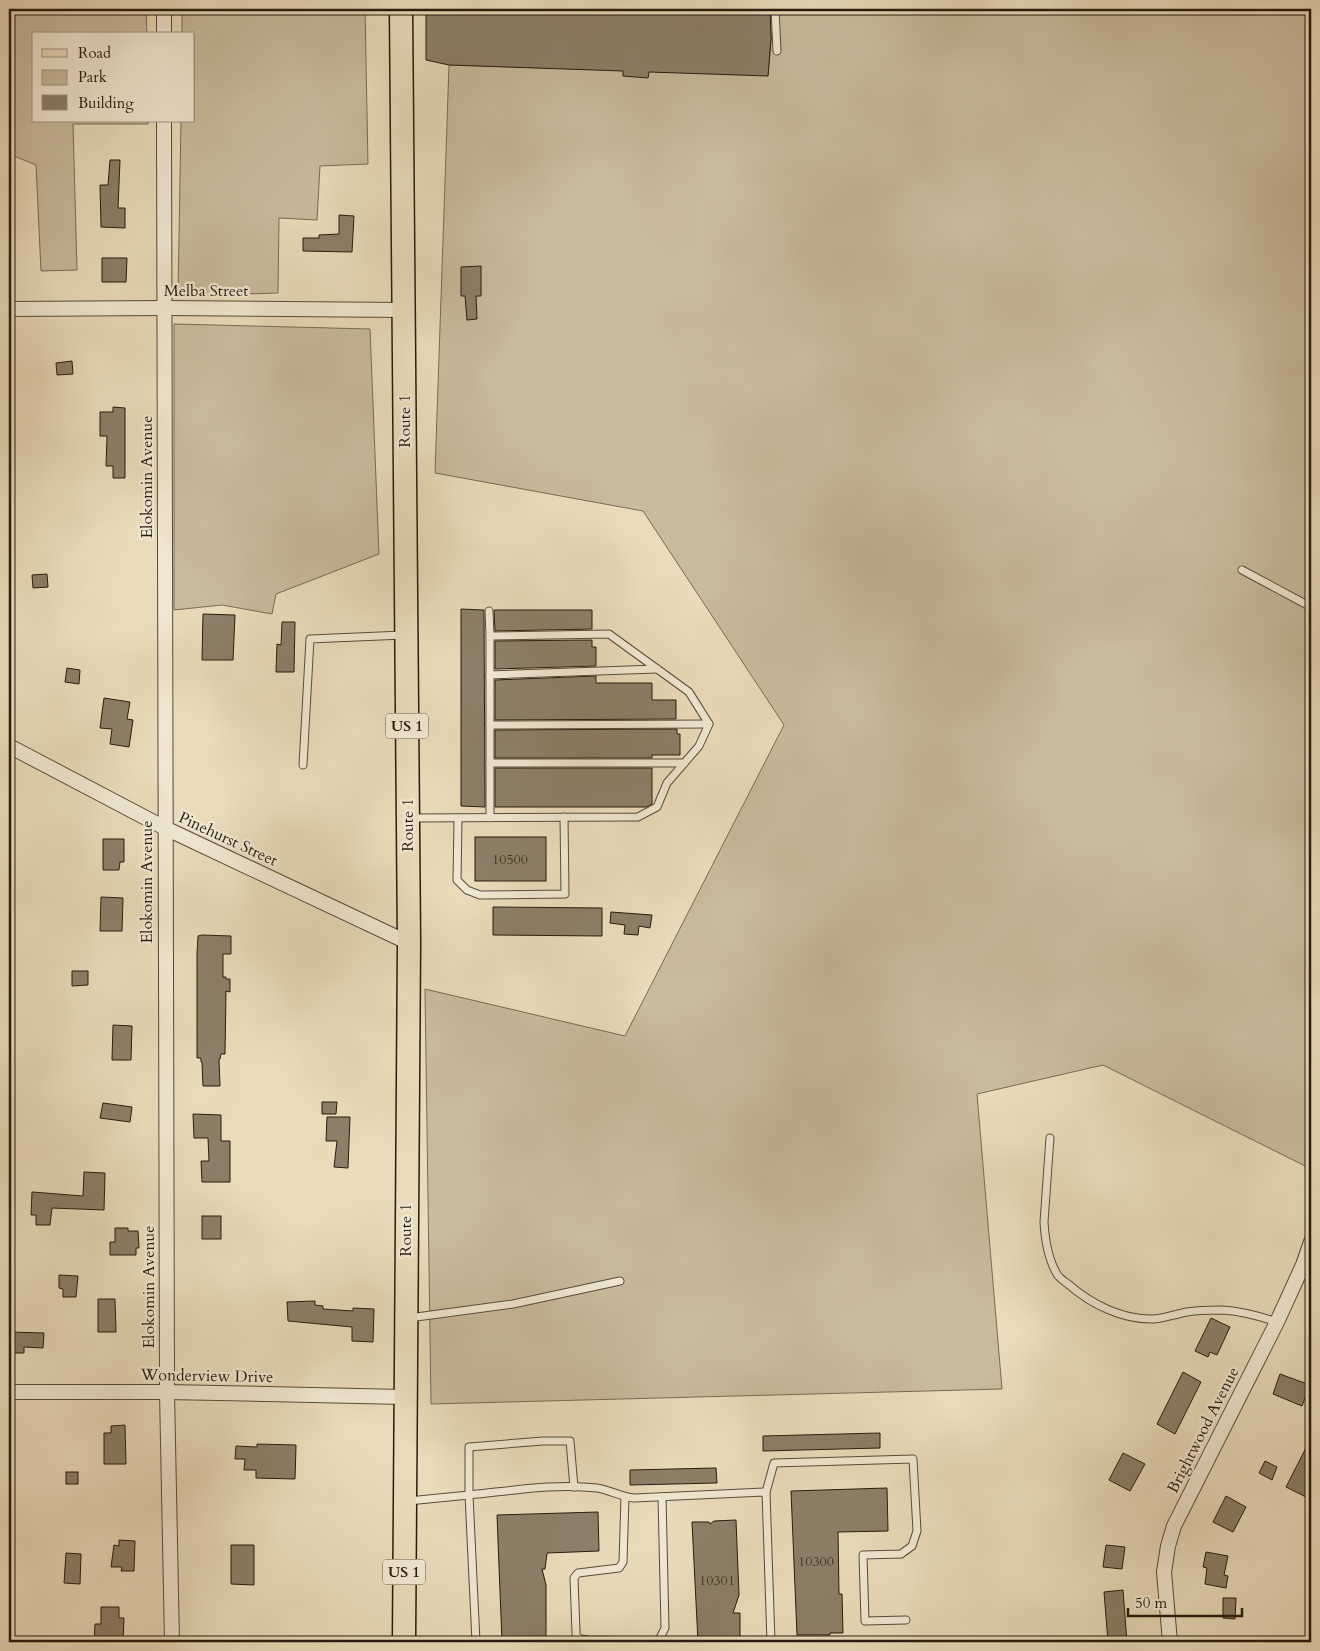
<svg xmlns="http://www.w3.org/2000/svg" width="1320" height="1651" font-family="Cardo,serif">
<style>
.green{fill:#c9bb9e;stroke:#786b57}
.building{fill:#8c7f69;stroke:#271b10}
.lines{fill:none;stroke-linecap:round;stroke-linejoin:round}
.service-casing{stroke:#584b3b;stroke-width:9}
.minor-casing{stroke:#584b3b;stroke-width:16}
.primary-casing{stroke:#271b10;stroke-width:25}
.service{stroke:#f1e8d3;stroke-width:7}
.minor{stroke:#f1e8d3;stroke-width:14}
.primary{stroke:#eadcbb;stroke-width:22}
.labels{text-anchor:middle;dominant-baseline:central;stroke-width:4.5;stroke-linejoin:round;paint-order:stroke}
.number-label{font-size:14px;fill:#403426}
.shield{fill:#f1e8d3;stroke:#64584a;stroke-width:1}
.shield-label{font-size:15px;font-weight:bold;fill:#271b10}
.street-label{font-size:16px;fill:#271b10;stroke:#f1e8d3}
</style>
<rect width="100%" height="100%" fill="#eadcbb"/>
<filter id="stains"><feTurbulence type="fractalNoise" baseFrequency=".004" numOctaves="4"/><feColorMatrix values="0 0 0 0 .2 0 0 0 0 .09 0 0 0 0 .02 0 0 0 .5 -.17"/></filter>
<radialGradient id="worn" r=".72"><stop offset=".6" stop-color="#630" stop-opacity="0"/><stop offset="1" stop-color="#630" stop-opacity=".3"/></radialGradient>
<g class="green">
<path d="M9,9H146L147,34H34V121H148V124H73L77,270L41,271L36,165L9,154Z"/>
<path d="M182,9H365L368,164L320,166L317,220L279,218L278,293L178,296L181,121H194V34H182Z"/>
<path d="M774,9H1311V1169L1103,1065L977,1094L1002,1389L431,1404L425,989L625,1036L784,725L643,511L435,473L449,65L768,75Z"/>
<path d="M174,324L370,329L379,554L276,594L272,614L222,605L174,610Z"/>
</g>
<g class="building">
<path d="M426,9H770L771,38L768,76L649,72L648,78L623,76V71L449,65L426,60Z"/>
<path d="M110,160H120L118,208H125V228L101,227L100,185H108Z"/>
<path d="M339,215L354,216L352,252L303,251V238H319V235L339,234Z"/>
<path d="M102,258H127L126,282H102Z"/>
<path d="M481,266V296H476L477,319L467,320L465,296H461V267Z"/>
<path d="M72,361L73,374L57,375L56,363Z"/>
<path d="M113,407L125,408V478H113V466H106L107,436H100V412H113Z"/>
<path d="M47,574L48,587L33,588L32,575Z"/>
<path d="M461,609L484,610L485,807L461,806Z"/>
<path d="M494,610H592V629L495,631Z"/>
<path d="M203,614L235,615L233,660H202Z"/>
<path d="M282,622H295L294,672H276L277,644L281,645Z"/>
<path d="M592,640V647H596V666L495,669V641Z"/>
<path d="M67,668L80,670L79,684L65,682Z"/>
<path d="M596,676V683H652V700H676V719L495,720V680Z"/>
<path d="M104,698L130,702L127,719L133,720L129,747L110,744L112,729L100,728Z"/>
<path d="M677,729V734H680V755H652V758H495V730Z"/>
<path d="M495,768H652V804L646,807H495Z"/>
<rect x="475" y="837" width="71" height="44"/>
<path d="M103,839H124V862H120L119,870H103Z"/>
<path d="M101,897L123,898L122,931H100Z"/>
<path d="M493,907L602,908V936L493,935Z"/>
<path d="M611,912L652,915L650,928L639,926L638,935L624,934L625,925L610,923Z"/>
<path d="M202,935L231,936V954H223V977H226V979H230V992L226,991L225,1054H221L220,1059H219L220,1086H203L202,1062H201V1058H197V954L198,936Z"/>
<path d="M72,971H88V985L72,986Z"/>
<path d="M113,1025L132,1026L131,1060H112Z"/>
<path d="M322,1102H337L336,1114H322Z"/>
<path d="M103,1103L132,1107L130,1122L100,1118Z"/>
<path d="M193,1114L221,1115V1141H230V1182H202L201,1161H209L208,1138H194Z"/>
<path d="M327,1117H350L348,1168L334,1167L337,1141H326Z"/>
<path d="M84,1172L105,1173L104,1210L52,1208L50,1225H36V1215H31L32,1192L83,1196Z"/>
<rect x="202" y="1216" width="19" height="23"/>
<path d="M115,1228H128V1231H138L139,1248H136V1255H110V1242H115Z"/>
<path d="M59,1275L78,1276L76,1297H63V1289L59,1288Z"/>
<path d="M98,1299H115L116,1332H98Z"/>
<path d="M315,1301V1305L323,1306V1309L353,1311V1308L374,1309L373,1342L352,1341V1327L288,1321L287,1302Z"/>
<path d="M1211,1318L1230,1327L1217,1355L1210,1352L1208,1357L1195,1351Z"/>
<path d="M9,1332L44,1333L43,1348L24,1347V1353H9Z"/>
<path d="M1183,1372L1201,1382L1175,1434L1157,1424Z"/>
<path d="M1280,1374L1310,1385L1302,1406L1273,1394Z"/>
<path d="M125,1425L126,1464H104V1433H111V1426Z"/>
<path d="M880,1433V1448L763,1451V1436Z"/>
<path d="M1311,1438V1491L1308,1498L1286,1487Z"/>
<path d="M257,1444L296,1445L295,1479L256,1478V1470H244L245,1459H235L236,1446L257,1447Z"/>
<path d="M1123,1453L1145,1464L1130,1491L1109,1480Z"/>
<path d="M1265,1461L1277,1467L1272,1480L1259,1473Z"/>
<path d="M716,1468L717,1483L630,1485V1470Z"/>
<rect x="66" y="1472" width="12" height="12"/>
<path d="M887,1488L888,1531L838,1532L839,1594H842L843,1633H830V1635H797L791,1491Z"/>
<path d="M1226,1496L1246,1507L1233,1532L1213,1522Z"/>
<path d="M598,1512L599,1551L547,1553L545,1569H542L546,1585V1642H502L497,1515Z"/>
<path d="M736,1520L739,1595L733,1613H740V1642H698L692,1522H709L710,1524L714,1521Z"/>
<path d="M119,1540L135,1541L134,1571H121L122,1567H111L114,1545L119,1546Z"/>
<path d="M231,1545H254V1585L231,1584Z"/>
<path d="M1106,1545L1125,1547L1122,1569L1103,1567Z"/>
<path d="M1206,1552L1228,1556L1224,1575L1228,1576L1226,1588L1205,1584L1207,1568L1203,1567Z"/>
<path d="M66,1553L81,1554L80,1584L64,1583Z"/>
<path d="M1123,1590L1127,1642H1108L1104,1592Z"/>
<path d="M1223,1598H1236L1235,1619L1223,1618Z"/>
<path d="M101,1607H119V1618H124L123,1642H94L95,1624H101Z"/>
</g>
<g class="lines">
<defs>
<g id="service">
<path d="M775,9L777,51"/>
<path d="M1242,570L1311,607"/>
<path d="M489,611L490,636"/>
<path d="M490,675L657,669"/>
<path d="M490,725L709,724"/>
<path d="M490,763H684"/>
<path d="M303,765L310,639L403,635"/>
<path d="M412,818L638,817L657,807L667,783L699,746L709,724L689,692L609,634L490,636V818"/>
<path d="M458,818L457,880L467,890L480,895L565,894L564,817"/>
<path d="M1050,1138L1044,1222C1045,1239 1048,1259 1057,1274C1059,1278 1064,1281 1068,1284C1091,1304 1122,1320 1154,1319C1166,1318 1176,1314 1187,1312C1198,1310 1211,1310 1222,1310C1241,1311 1259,1316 1277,1322"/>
<path d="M409,1318L513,1304L620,1281"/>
<path d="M766,1492L774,1463L913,1459L917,1531L912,1546L901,1554L863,1555L865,1621L906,1620"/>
<path d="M625,1497L623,1562L619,1568L578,1573L574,1578L576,1632V1636L581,1639L588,1640L655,1641L660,1638L665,1628L662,1497"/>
<path d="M408,1501L469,1495V1447L543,1441H570L574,1487"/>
<path d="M476,1642L469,1495C511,1491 555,1483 597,1488C610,1490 621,1497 634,1498L766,1492L771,1642"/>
</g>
<g id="minor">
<path d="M164,9V34"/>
<path d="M164,121L167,1392L172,1642"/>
<path d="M9,309L164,308L404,310"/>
<path d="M9,746L165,828L409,943"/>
<path d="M9,1392H167L405,1397"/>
<path d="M1170,1642L1164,1572L1168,1546L1174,1526L1277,1322L1303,1265L1311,1242"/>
</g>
<path id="primary" d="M401,9L409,943L404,1642"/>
</defs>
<use href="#service" class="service-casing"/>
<use href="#minor" class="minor-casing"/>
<use href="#primary" class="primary-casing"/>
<use href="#service" class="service"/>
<use href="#minor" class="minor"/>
<use href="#primary" class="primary"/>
</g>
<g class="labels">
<g class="number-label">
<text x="510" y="859">10500</text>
<text x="816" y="1561">10300</text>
<text x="717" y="1580">10301</text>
</g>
<g class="shield">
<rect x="386" y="713.5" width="42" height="25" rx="4"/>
<rect x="383" y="1559.5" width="42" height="25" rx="4"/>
</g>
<g class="shield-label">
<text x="407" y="726">US 1</text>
<text x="404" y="1572">US 1</text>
</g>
<g class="street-label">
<text x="206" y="291">Melba Street</text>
<text transform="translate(405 421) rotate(-90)">Route 1</text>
<text transform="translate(147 477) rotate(-90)">Elokomin Avenue</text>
<text transform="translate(408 825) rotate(-90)">Route 1</text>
<text transform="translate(228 839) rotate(25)">Pinehurst Street</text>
<text transform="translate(147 882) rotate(-90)">Elokomin Avenue</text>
<text transform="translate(406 1230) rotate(-90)">Route 1</text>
<text transform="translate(149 1287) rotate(-90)">Elokomin Avenue</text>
<text transform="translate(207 1376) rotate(1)">Wonderview Drive</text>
<text transform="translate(1203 1430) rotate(-63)">Brightwood Avenue</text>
</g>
</g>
<rect width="1320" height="1651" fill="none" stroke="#eadcbb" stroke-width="30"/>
<rect x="10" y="10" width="1300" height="1631" fill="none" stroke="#271b10" stroke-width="2.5"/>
<rect x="15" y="15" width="1290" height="1621" fill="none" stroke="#271b10"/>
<rect x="32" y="32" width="162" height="90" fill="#f1e8d3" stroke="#a09685"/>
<rect x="42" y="49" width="25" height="8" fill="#eadcbb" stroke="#a09685"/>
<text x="78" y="58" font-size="15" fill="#271b10">Road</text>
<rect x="42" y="70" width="25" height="15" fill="#c9bb9e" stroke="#a09685"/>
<text x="78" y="82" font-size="15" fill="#271b10">Park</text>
<rect x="42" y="95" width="25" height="15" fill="#8c7f69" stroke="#a09685"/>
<text x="78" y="108" font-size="15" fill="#271b10">Building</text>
<path d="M1128 1608v8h114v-8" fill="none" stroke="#271b10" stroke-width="2.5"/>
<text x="1135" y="1608" font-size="15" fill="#271b10" stroke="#f1e8d3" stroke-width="4" paint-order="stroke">50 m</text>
<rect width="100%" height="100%" filter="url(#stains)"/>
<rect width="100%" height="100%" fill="url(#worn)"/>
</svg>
